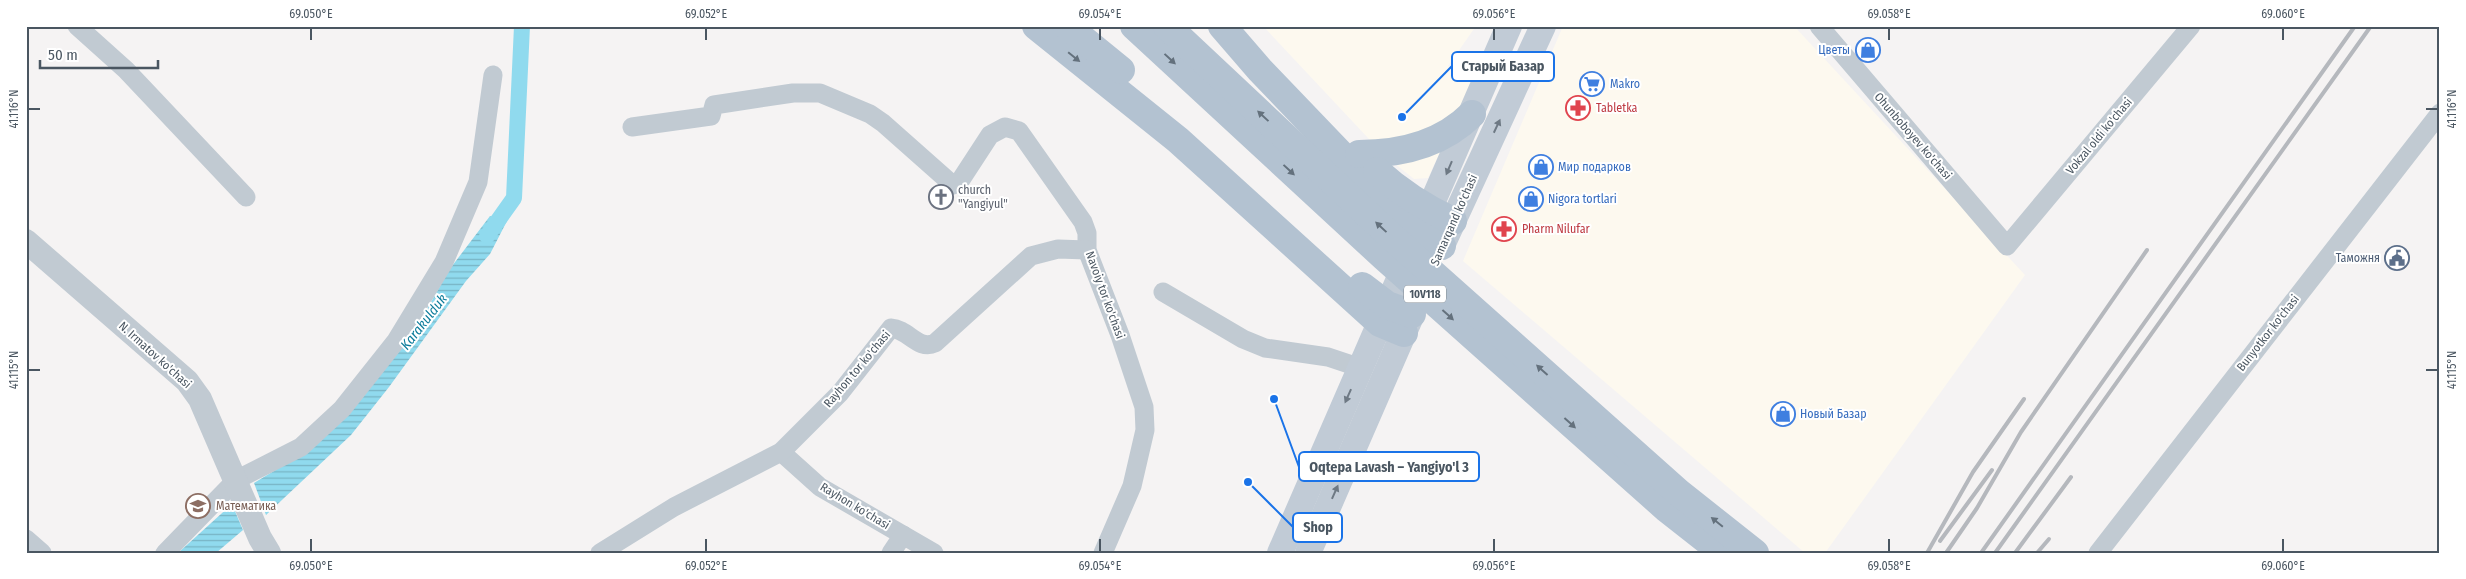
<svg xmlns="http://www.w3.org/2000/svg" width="2466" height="579" font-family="'Fira Sans Condensed',sans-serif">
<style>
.commercial{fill:#fdf9ef}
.water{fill:url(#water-rules)}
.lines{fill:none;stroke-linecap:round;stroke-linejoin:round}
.canal{stroke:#90daee;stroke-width:16}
.minor{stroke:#c1cad2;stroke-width:19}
.tertiary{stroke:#c1cad2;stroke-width:24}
.secondary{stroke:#c1cbd6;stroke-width:26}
.primary{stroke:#b3c2d1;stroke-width:28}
.rail{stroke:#b5b8bd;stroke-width:4}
.primary-bridge{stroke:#b3c2d1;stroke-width:28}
.oneway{fill:#64717d}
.oneway2{fill:#6e7984}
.ticks{fill:none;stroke:#4a5661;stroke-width:2}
.labels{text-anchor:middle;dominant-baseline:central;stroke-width:4;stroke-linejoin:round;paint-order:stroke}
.shield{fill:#fff;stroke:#808990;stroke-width:1}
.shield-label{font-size:11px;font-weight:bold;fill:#4a5661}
.shop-label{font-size:12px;fill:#366cbe;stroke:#fff;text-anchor:start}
.health-label{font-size:12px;fill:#be3a42;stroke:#fff;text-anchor:start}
.street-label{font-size:12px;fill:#4a5661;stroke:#fff}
.worship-label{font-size:12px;fill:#5b616d;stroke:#fff;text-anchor:start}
.service-label{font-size:12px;fill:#4e5e75;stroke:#fff;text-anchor:end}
.education-label{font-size:12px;fill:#785e54;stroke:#fff;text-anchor:start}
.water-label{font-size:14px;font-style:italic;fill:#0c7c9b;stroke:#fff}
.leader{fill:none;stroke:#1a73e8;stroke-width:2}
.callout-dot{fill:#1a73e8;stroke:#fff;stroke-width:2}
.callout{fill:#fff;stroke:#1a73e8;stroke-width:2}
.callout-label{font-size:14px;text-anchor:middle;font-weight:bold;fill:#4a5661}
.neatline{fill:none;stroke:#4a5661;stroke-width:2}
.ticks-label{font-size:12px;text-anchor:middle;fill:#4a5661}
</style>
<defs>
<pattern id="water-rules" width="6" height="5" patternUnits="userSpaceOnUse" patternTransform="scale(1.25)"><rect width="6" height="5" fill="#90daee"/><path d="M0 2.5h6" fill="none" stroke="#78b4c4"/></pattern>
</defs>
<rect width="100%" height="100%" fill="#f5f3f3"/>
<g class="commercial">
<path d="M1263,26H1476L1448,66L1473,80L1428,178L1414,179L1384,155Z"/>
<path d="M1563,26H1794L2025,275L1825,553H1805L1463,261Z"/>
</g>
<g class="water">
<path d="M490,216L507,221L490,254L466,281L389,387L351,435L266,515L254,483L305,452L345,417L422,318L449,270Z"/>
<path d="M232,504L243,530L216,553H178Z"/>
</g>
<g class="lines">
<path class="canal" d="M487,236L514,198L522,26"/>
<g class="minor">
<path d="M77,26L126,70L246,197"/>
<path d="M1819,26L2007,246L2191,26"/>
<path d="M632,127L711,116L714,105L793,93H820L870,114L883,123L953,185L960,181L990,135L1005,127L1019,131L1083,222L1087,233V250L1120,335L1144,407L1145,430L1132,486L1103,553"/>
<path d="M1163,292L1243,339L1265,348L1328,357L1361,368"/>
<path d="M781,452L820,487L934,553"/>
<path d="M26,539L42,553"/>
<path d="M165,553L236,480L301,447L342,409L396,341L444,262L478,182L493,75"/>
<path d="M600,553L674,507L781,452L840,393L891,328C908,329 918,351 935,343L1031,256L1058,249L1087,250"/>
<path d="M891,553L903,535"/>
<path d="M2098,553L2440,113"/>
</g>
<path class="tertiary" d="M26,241L187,381L200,399L260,538L269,553"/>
<g class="secondary">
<path d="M1444,241L1543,26"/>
<path d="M1280,553L1509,26"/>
<path d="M1308,553L1412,314"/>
</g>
<g class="primary">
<path d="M1036,26L1178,140L1380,323L1404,333"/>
<path d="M1067,26L1121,70"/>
<path d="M1222,26L1260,70L1401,217L1420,234L1442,246"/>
<path d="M1359,154C1400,154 1442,144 1472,114"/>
<path d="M1377,171C1400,192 1425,208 1453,221"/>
<path d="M1362,286L1387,305L1412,314"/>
</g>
<g class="rail">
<path d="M1940,541L1992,470"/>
<path d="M1927,553L1973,472L2024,399"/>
<path d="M1946,553L1977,508L2021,432L2147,250"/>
<path d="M1981,553L2355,26"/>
<path d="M1995,553L2371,26"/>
<path d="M2015,553L2071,477"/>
<path d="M2037,553L2049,539"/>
</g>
<g class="primary-bridge">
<path d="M1134,26L1384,257L1667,509L1723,553"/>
<path d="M1167,26L1393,238L1678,492L1755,553"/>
</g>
</g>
<defs><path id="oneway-solid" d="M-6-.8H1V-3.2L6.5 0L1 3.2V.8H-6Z" transform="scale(1.25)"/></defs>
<g class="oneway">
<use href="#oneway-solid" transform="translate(1074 57) rotate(39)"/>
<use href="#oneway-solid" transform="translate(1170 59) rotate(43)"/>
<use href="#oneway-solid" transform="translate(1263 116) rotate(-137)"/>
<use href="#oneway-solid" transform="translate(1289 170) rotate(43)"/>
<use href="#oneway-solid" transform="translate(1381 227) rotate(-137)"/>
<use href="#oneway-solid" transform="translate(1448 315) rotate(42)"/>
<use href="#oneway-solid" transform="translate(1542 370) rotate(-138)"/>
<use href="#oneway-solid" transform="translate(1570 423) rotate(42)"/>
<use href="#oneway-solid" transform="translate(1717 522) rotate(-141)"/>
</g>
<g class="oneway2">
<use href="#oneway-solid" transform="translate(1497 126) rotate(-65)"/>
<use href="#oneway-solid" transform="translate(1449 168) rotate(113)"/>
<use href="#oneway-solid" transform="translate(1348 396) rotate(114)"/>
<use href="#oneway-solid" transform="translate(1335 492) rotate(-66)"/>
</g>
<path class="ticks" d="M311,28V40M706,28V40M1100,28V40M1494,28V40M1889,28V40M2283,28V40M28,109H40M2426,109H2438M28,370H40M2426,370H2438M311,539V552M706,539V552M1100,539V552M1494,539V552M1889,539V552M2283,539V552"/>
<defs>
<symbol id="shop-ring" viewBox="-11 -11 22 22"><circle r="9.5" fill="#fff" stroke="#3f7fe0" stroke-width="1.5"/><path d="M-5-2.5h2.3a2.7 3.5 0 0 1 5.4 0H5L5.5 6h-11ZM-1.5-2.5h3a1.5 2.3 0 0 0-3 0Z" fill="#3f7fe0"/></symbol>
<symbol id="supermarket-ring" viewBox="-11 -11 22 22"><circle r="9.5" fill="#fff" stroke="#3f7fe0" stroke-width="1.5"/><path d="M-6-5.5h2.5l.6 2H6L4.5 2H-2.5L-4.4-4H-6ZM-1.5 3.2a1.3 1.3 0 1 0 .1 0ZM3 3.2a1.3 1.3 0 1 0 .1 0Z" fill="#3f7fe0"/></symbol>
<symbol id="pharmacy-ring" viewBox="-11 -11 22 22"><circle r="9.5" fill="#fff" stroke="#e0444e" stroke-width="1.5"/><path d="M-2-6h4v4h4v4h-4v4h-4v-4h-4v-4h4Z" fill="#e0444e"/></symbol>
<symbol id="church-ring" viewBox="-11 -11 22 22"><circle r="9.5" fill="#fff" stroke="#6b7280" stroke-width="1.5"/><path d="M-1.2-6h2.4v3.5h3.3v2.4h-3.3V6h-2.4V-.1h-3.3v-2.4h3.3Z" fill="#6b7280"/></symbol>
<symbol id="civic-ring" viewBox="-11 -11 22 22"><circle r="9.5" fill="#fff" stroke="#5c6f8a" stroke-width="1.5"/><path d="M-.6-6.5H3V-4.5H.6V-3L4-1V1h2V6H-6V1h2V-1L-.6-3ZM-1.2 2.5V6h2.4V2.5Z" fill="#5c6f8a"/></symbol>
<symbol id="school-ring" viewBox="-11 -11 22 22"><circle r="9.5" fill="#fff" stroke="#8d6e63" stroke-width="1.5"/><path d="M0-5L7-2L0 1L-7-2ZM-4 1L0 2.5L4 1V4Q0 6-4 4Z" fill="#8d6e63"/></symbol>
</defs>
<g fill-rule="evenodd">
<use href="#shop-ring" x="1854" y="36" width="28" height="28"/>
<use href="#supermarket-ring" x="1578" y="70" width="28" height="28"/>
<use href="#pharmacy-ring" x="1564" y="94" width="28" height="28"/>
<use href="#shop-ring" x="1527" y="153" width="28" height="28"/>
<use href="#church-ring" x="927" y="183" width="28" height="28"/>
<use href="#shop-ring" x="1517" y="185" width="28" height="28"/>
<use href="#pharmacy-ring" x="1490" y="215" width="28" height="28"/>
<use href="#civic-ring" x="2383" y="244" width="28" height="28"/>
<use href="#shop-ring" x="1769" y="400" width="28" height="28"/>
<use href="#school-ring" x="184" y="492" width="28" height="28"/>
</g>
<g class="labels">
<rect class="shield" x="1404" y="285.5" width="42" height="17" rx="4"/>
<g class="shield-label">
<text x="1425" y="294">10V118</text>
</g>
<g class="shop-label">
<text x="1850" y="50" text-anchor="end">Цветы</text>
<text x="1610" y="84">Makro</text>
<text x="1558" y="167">Мир подарков</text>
<text x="1548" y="199">Nigora tortlari</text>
<text x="1800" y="414">Новый Базар</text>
</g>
<g class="health-label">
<text x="1596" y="108">Tabletka</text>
<text x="1522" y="229">Pharm Nilufar</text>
</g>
<g class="street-label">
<text transform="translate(1913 136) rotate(49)">Ohunboboyev ko'chasi</text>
<text transform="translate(2099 136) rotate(-50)">Vokzal oldi ko'chasi</text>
<text transform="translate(1454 220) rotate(-66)">Samarqand ko'chasi</text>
<text transform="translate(1105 295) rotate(70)">Navoiy tor ko'chasi</text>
<text transform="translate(2268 333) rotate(-52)">Bunyotkor ko'chasi</text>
<text transform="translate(155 355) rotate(42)">N. Irmatov ko'chasi</text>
<text transform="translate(857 369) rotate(-50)">Rayhon tor ko'chasi</text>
<text transform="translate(855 506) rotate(31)">Rayhon ko'chasi</text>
</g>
<g class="worship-label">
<text x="958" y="190">church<tspan x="958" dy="14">"Yangiyul"</tspan></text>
</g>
<g class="service-label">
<text x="2380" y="258">Таможня</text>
</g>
<g class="education-label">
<text x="216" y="506">Математика</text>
</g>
<g class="water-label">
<text transform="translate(424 322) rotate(-52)">Karakulduk</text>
</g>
</g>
<path class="leader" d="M1402 117L1452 66M1274 399L1299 467M1248 482L1293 527"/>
<g class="callout-dot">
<circle cx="1402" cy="117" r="5"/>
<circle cx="1274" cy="399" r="5"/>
<circle cx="1248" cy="482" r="5"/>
</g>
<g class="callout">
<rect x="1452" y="52" width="102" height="29" rx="5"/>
<rect x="1299" y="452" width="180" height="29" rx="5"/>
<rect x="1293" y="513" width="49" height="29" rx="5"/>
</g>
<g class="callout-label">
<text x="1503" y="71">Cтарый Базар</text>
<text x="1389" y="472">Oqtepa Lavash – Yangiyo'l 3</text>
<text x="1318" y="532">Shop</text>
</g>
<rect width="2466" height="579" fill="none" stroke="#ffffff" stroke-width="55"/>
<path d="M40 60v8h118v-8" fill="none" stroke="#4a5661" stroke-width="2.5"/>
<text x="48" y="60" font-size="15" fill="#4a5661" stroke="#ffffff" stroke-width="4" paint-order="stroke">50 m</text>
<rect x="28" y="28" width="2410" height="524" class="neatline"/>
<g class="ticks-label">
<text x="311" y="18">69.050°E</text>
<text x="706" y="18">69.052°E</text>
<text x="1100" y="18">69.054°E</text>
<text x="1494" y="18">69.056°E</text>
<text x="1889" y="18">69.058°E</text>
<text x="2283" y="18">69.060°E</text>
<text transform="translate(14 109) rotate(-90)" y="4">41.116°N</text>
<text transform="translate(2452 109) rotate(-90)" y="4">41.116°N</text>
<text transform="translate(14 370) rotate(-90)" y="4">41.115°N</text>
<text transform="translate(2452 370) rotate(-90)" y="4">41.115°N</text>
<text x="311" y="570">69.050°E</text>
<text x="706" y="570">69.052°E</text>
<text x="1100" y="570">69.054°E</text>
<text x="1494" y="570">69.056°E</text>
<text x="1889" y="570">69.058°E</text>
<text x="2283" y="570">69.060°E</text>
</g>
</svg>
